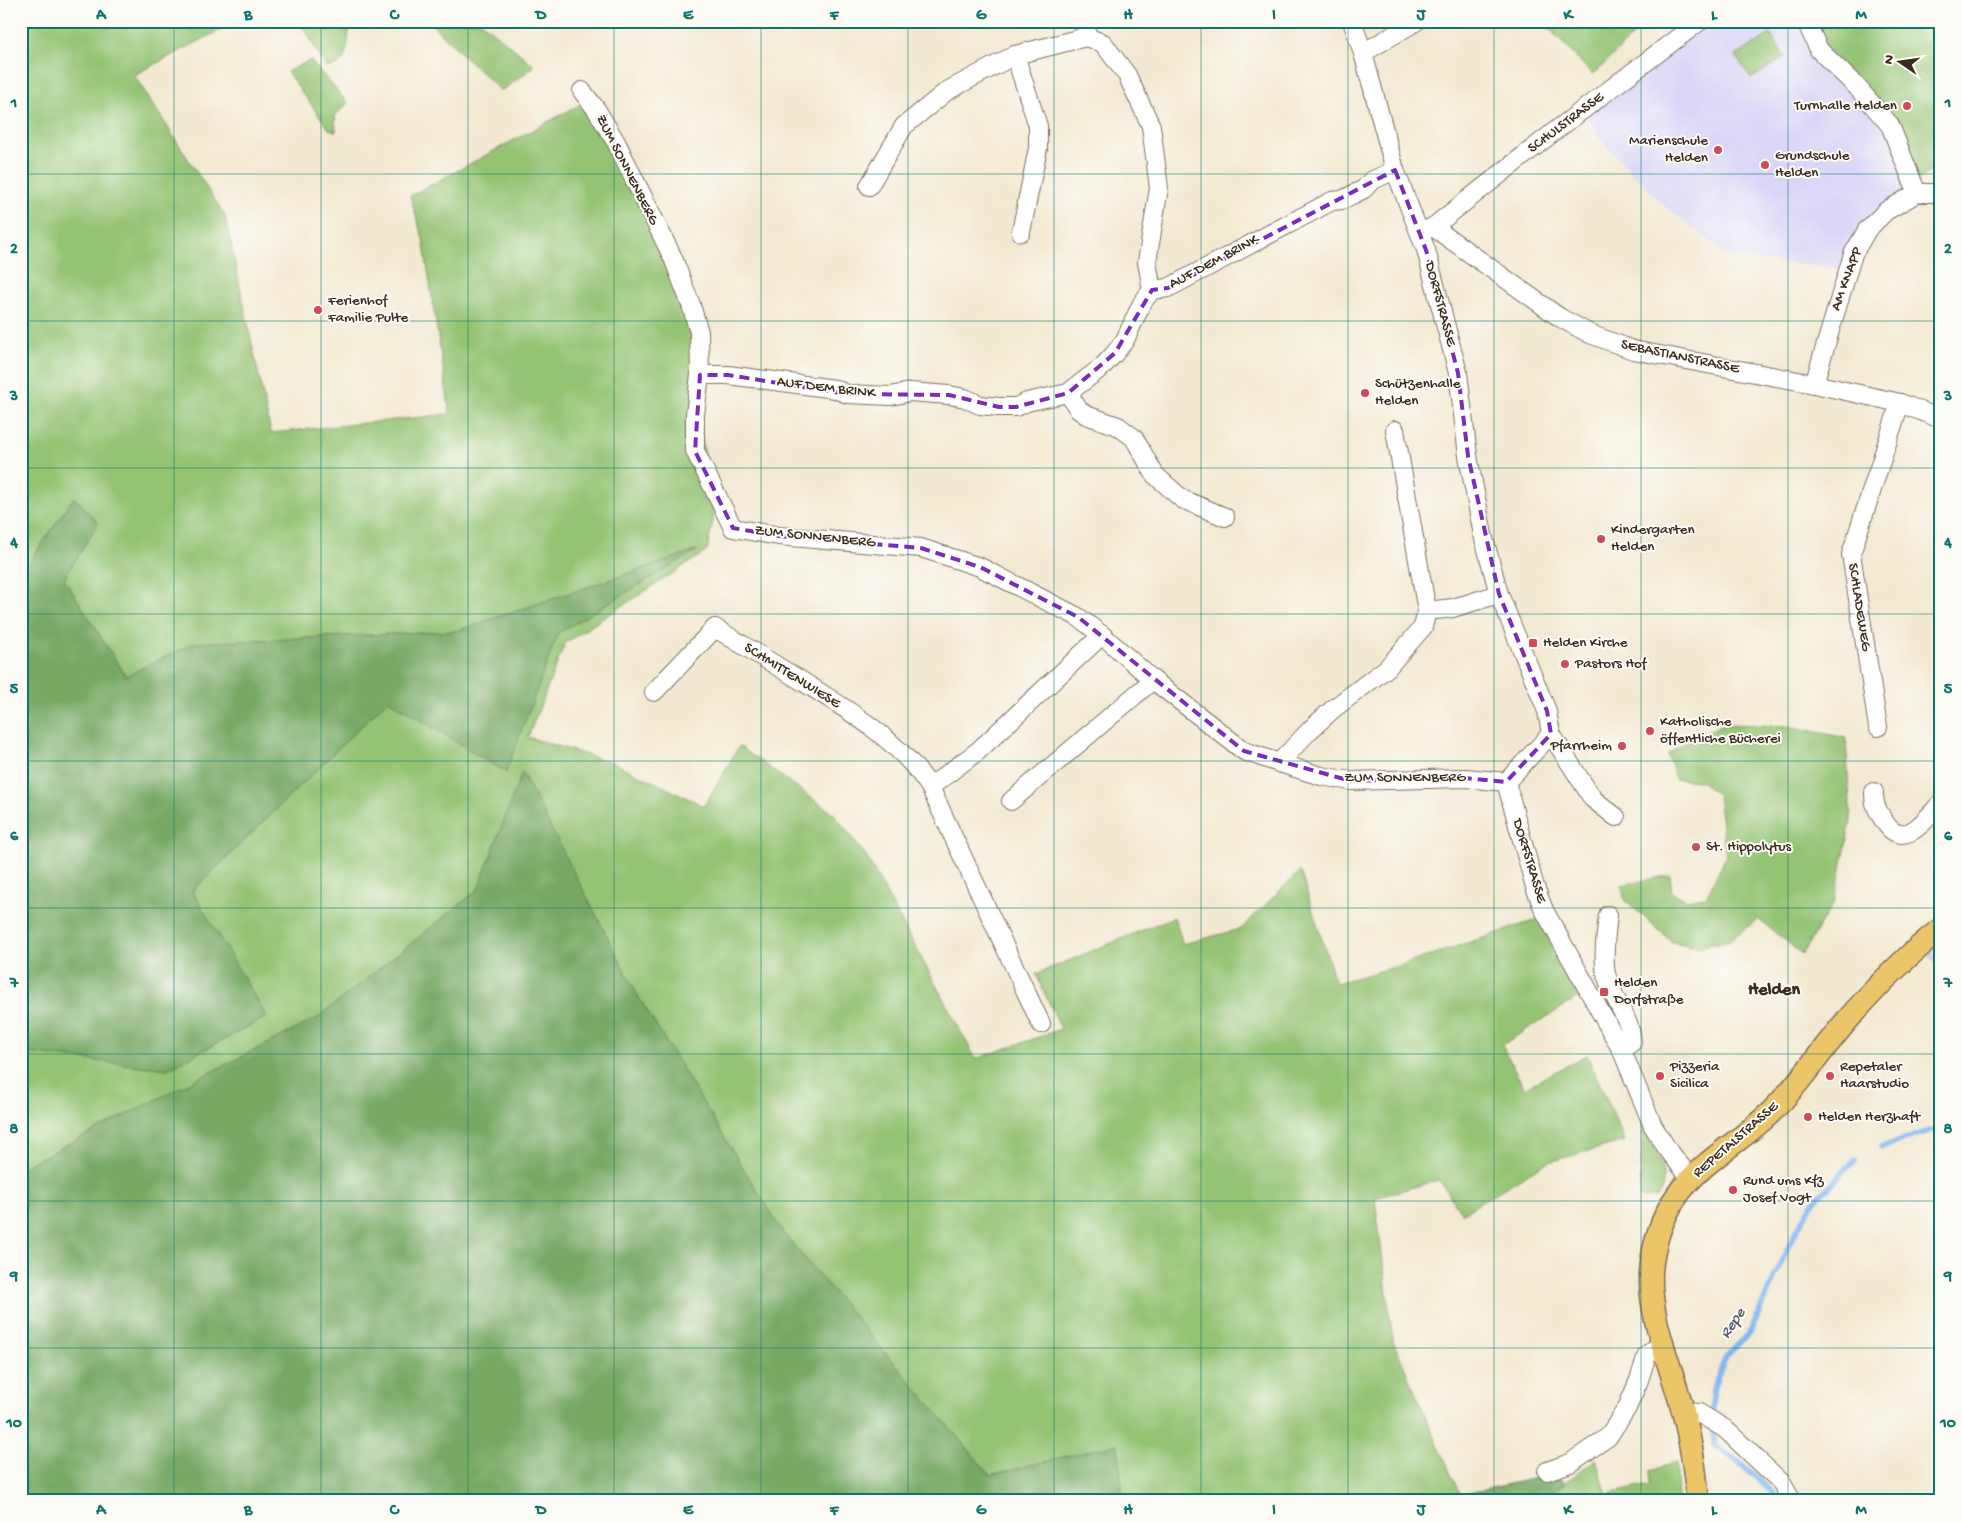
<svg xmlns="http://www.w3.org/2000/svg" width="1962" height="1522" font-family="'Gochi Hand',sans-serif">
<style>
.built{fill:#dad6f7}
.industrial{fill:#c0c2dd}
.green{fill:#94c373;stroke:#687648}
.forest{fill:#77a965;stroke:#596a42}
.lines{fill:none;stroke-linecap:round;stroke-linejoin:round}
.stream{stroke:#83b7f1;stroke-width:5.5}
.minor-casing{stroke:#7b6d5d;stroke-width:20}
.major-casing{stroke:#7b6d5d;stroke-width:25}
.minor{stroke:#fff;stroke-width:18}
.major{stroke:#edc569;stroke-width:22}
.marked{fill:none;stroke:#7b2cbf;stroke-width:4;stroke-dasharray:10 6;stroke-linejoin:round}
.grid{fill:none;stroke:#0f766e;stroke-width:1;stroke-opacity:0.55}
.poi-dot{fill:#d1495b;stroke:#fdfcf7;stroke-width:2}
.labels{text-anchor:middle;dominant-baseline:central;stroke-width:4;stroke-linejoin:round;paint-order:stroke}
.poi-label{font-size:15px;fill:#3b2a1e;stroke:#fdfcf7;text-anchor:start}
.street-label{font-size:15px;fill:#3b2a1e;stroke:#fdfcf7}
.water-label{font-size:16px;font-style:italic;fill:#545b68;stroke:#fdfcf7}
.quarter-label{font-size:18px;font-weight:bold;fill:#3b2a1e;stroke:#fdfcf7}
.neatline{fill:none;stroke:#0f766e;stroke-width:2}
.grid-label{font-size:16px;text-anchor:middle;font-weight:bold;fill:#0f766e}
</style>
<rect width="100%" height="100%" fill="#fdfcf7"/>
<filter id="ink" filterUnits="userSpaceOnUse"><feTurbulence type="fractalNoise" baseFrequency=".02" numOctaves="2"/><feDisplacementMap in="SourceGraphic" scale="10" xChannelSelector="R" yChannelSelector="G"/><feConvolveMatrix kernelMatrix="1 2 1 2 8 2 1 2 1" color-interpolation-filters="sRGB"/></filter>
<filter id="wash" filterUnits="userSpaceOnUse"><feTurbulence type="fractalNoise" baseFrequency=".0096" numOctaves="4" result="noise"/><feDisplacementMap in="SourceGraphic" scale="20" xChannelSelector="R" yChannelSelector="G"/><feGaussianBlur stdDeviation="1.12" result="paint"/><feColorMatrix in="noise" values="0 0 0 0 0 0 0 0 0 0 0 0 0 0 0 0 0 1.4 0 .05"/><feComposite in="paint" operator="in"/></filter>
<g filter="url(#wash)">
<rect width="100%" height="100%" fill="#f3e9d2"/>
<path class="built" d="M1700,21H1806L1890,125L1917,193L1886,211L1848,269L1732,258L1663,205L1598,137L1583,110Z"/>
<path class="industrial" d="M1941,929V970L1920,945Z"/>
<g class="green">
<path d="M21,21H238L134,75L225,216L271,433L450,414L423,239L410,196L583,103L613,145L680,288L690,326L692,352L691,385L713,496L714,514L707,551L565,643L528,737L614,763L704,806L739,746L834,814L866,856L976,1059L1061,1029L1036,974L1174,917L1183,944L1241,929L1300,871L1336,983L1402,965L1539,919L1582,995L1502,1045L1524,1088L1587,1055L1625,1141L1545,1163L1462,1214L1439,1180L1375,1198L1393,1341L1460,1495L1396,1501H1123L1117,1444L990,1475L783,1233L639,998L522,773L478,890L316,1019L21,1168V1052L167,1069L267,1017L192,892L388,700L506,772L558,633L695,551L456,631L194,643L126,676L64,579L98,523L74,497L21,575Z"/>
<path d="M300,21H347L350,24C347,41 350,69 326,67Z"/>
<path d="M428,21H480L535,66L501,91Z"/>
<path d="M1542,21H1648L1593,75Z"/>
<path d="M1806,21H1941V163L1913,185L1890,125Z"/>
<path d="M1770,34L1785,57L1751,79L1736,56Z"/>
<path d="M310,60L348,103L335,116L336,132L329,129L287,72Z"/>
<path d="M1724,724L1788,726L1846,738L1851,821L1834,902L1802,954L1758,919L1730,940L1699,947L1672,942L1624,899L1622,885L1670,875L1672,892L1686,900L1706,897L1726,856L1718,795L1701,781L1675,779L1668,754L1696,736Z"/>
<path d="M1643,1125C1652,1146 1673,1175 1658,1197L1640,1198Z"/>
<path d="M1596,1459L1607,1494L1650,1485L1649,1471L1677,1462L1678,1501H1536L1565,1483Z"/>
</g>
<g class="forest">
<path d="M74,497L98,523L64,579L126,676L194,643L457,631L698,550L558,633L506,772L388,700L192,891L267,1017L167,1069L21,1052V575Z"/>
<path d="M522,772L639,998L783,1233L990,1475L1118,1444L1123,1501H21V1168L316,1019L478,890Z"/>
<path d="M1553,1474L1565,1483L1536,1501H1396L1460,1495Z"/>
</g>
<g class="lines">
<g class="stream">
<path d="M1882,1147L1941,1127"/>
<path d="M1713,1417L1712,1392L1725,1359L1751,1330L1792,1239L1812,1204L1855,1160"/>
<path d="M1714,1427L1715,1445C1731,1457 1770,1483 1777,1501"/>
</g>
</g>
</g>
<g filter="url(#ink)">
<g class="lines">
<defs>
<g id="minor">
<path d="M1352,21L1363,53L1395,170L1426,250L1458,373L1468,456L1483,535L1499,594L1547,711L1551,734L1506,782"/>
<path d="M1806,21L1819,50L1857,87L1890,125L1917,193"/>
<path d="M1086,37L1087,21"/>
<path d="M1363,53L1417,21"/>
<path d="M1015,55L1038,126V148L1021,232"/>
<path d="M582,91L596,109L616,142L673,258L691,305L699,332L700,375L695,414V451L733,528L779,536L921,548L980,567L1078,617L1102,635L1153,680L1244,751L1279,763L1321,776L1351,781L1465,778L1506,782"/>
<path d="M869,186L904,126L947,91L1015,55L1086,37L1103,43L1127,75L1151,126L1159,188L1147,262L1152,290"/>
<path d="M1433,227L1559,317L1590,334L1633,350L1814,384L1900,403L1941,419"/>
<path d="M1423,231L1433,227L1555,131L1700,21"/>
<path d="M700,375H728L835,389L847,394L891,396L910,392L949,395L965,398L980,405L999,407H1016L1027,402L1068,393L1102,367L1115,353L1125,340L1142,303L1152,290L1168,288L1332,201L1342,200L1364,189L1371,181L1395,170"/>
<path d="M1814,384L1853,254L1867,230L1886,211L1917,193H1941"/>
<path d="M1068,393L1079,410L1086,415L1118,426L1134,438L1155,475L1182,499L1225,517"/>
<path d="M1395,430L1427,611"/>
<path d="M654,692L715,628C743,645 772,663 800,680C847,709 899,740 930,787L1041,1024"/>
<path d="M1878,727L1851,554L1900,403"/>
<path d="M1551,734L1593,799L1616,817"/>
<path d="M1279,763L1310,730L1333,709L1387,668L1423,627L1427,611L1453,608L1499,594"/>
<path d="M1506,782L1535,887L1544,910L1622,1051L1653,1126L1666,1147L1691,1179"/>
<path d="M930,787L978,751L1102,635"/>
<path d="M1874,792C1874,806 1877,809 1884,821C1903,852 1925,820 1941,803"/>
<path d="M1011,801L1153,680"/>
<path d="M1608,915C1606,931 1602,963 1607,977C1613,1000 1631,1019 1632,1042L1622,1051"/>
<path d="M1683,1412L1699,1413L1725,1429L1781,1482L1792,1501"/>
<path d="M1547,1471L1570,1463L1608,1437L1627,1408L1639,1380L1647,1355L1662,1343"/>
</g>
<path id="major" d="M1698,1501C1695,1470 1691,1441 1683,1411C1671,1365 1649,1320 1651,1272C1653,1244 1662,1217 1678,1194C1704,1159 1744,1140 1774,1109C1800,1083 1820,1052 1844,1024C1873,990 1905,957 1941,929"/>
</defs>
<use href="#minor" class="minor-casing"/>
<use href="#major" class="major-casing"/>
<use href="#minor" class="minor"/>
<use href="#major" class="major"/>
</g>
</g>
<path class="marked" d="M1395,170L1426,250L1458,373L1468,456L1499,594L1547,711L1551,734L1506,782L1465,778L1351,781L1244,751L1078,617L980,567L921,548L779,536L733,528L695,451L700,375H728L847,394L949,395L999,407H1016L1068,393L1115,353L1152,290L1168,288Z"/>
<path class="grid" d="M174,21V1501M321,21V1501M468,21V1501M614,21V1501M761,21V1501M908,21V1501M1054,21V1501M1201,21V1501M1348,21V1501M1494,21V1501M1641,21V1501M1788,21V1501M21,174H1941M21,321H1941M21,468H1941M21,614H1941M21,761H1941M21,908H1941M21,1054H1941M21,1201H1941M21,1348H1941"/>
<g class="poi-dot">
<circle cx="1907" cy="106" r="5"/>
<circle cx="1718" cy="150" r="5"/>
<circle cx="1765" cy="165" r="5"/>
<circle cx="318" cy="310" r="5"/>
<circle cx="1365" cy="393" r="5"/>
<circle cx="1601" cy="539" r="5"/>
<rect x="1528" y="638" width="10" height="10" rx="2.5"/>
<circle cx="1565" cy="664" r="5"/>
<circle cx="1650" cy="731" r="5"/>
<circle cx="1622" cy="746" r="5"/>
<circle cx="1696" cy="847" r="5"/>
<rect x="1599" y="987" width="10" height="10" rx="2.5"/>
<circle cx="1660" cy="1076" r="5"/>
<circle cx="1830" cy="1076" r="5"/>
<circle cx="1808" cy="1117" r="5"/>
<circle cx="1733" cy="1190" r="5"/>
</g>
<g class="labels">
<g class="poi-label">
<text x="1897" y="106" text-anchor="end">Turnhalle Helden</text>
<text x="1708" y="141" text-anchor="end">Marienschule<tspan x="1708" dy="17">Helden</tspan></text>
<text x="1775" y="156">Grundschule<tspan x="1775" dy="17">Helden</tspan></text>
<text x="328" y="301">Ferienhof<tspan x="328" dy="17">Familie Pulte</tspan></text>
<text x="1375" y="384">Schützenhalle<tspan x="1375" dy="17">Helden</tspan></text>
<text x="1611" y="530">Kindergarten<tspan x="1611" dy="17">Helden</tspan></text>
<text x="1543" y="643">Helden Kirche</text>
<text x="1575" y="664">Pastors Hof</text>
<text x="1660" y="722">Katholische<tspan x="1660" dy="17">öffentliche Bücherei</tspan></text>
<text x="1612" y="746" text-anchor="end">Pfarrheim</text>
<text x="1706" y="847">St. Hippolytus</text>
<text x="1614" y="983">Helden<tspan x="1614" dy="17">Dorfstraße</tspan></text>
<text x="1670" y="1067">Pizzeria<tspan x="1670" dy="17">Sicilica</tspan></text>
<text x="1840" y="1067">Repetaler<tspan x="1840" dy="17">Haarstudio</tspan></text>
<text x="1818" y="1117">Helden Herzhaft</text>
<text x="1743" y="1181">Rund ums Kfz<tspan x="1743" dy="17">Josef Vogt</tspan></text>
</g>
<g class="street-label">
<text transform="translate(1566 123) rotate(-37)">SCHULSTRASSE</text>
<text transform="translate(627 170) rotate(63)">ZUM SONNENBERG</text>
<text transform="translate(1214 262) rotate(-28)">AUF DEM BRINK</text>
<text transform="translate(1847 279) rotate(-70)">AM KNAPP</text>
<text transform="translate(1440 304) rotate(75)">DORFSTRASSE</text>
<text transform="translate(1680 357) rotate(12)">SEBASTIANSTRASSE</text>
<text transform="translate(826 388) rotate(7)">AUF DEM BRINK</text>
<text transform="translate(815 537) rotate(6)">ZUM SONNENBERG</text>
<text transform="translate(1859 607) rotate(81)">SCHLADEWEG</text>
<text transform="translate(792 676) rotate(32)">SCHMITTENWIESE</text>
<text x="1405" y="778">ZUM SONNENBERG</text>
<text transform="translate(1529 861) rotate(73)">DORFSTRASSE</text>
<text transform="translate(1736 1140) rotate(-41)">REPETALSTRASSE</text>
</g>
<g class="water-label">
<text transform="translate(1734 1324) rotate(-56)">Repe</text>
</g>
<g class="quarter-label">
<text x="1774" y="990">Helden</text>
</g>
</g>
<rect width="1962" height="1522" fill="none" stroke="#fdfcf7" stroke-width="55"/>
<g transform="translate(1900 62) rotate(283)" stroke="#fdfcf7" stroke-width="4" paint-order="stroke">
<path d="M0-4L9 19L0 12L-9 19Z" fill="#3b2a1e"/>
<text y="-8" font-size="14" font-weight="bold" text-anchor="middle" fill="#3b2a1e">N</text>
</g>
<rect x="28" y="28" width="1906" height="1466" class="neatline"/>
<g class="grid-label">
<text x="101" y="19">A</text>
<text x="248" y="19">B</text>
<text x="394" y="19">C</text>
<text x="541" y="19">D</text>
<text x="688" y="19">E</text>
<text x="834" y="19">F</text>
<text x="981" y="19">G</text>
<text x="1128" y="19">H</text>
<text x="1274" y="19">I</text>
<text x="1421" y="19">J</text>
<text x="1568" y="19">K</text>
<text x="1714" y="19">L</text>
<text x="1861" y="19">M</text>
<text x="14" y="107">1</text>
<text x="1948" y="107">1</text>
<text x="14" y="253">2</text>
<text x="1948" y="253">2</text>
<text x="14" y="400">3</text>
<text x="1948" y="400">3</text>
<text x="14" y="547">4</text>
<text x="1948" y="547">4</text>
<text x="14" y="693">5</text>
<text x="1948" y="693">5</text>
<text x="14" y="840">6</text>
<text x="1948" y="840">6</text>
<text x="14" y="987">7</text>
<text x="1948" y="987">7</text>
<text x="14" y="1133">8</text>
<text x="1948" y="1133">8</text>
<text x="14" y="1280">9</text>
<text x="1948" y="1280">9</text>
<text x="14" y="1427">10</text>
<text x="1948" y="1427">10</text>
<text x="101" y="1514">A</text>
<text x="248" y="1514">B</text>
<text x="394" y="1514">C</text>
<text x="541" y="1514">D</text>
<text x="688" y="1514">E</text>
<text x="834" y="1514">F</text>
<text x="981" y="1514">G</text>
<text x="1128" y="1514">H</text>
<text x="1274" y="1514">I</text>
<text x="1421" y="1514">J</text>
<text x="1568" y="1514">K</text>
<text x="1714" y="1514">L</text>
<text x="1861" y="1514">M</text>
</g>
</svg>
